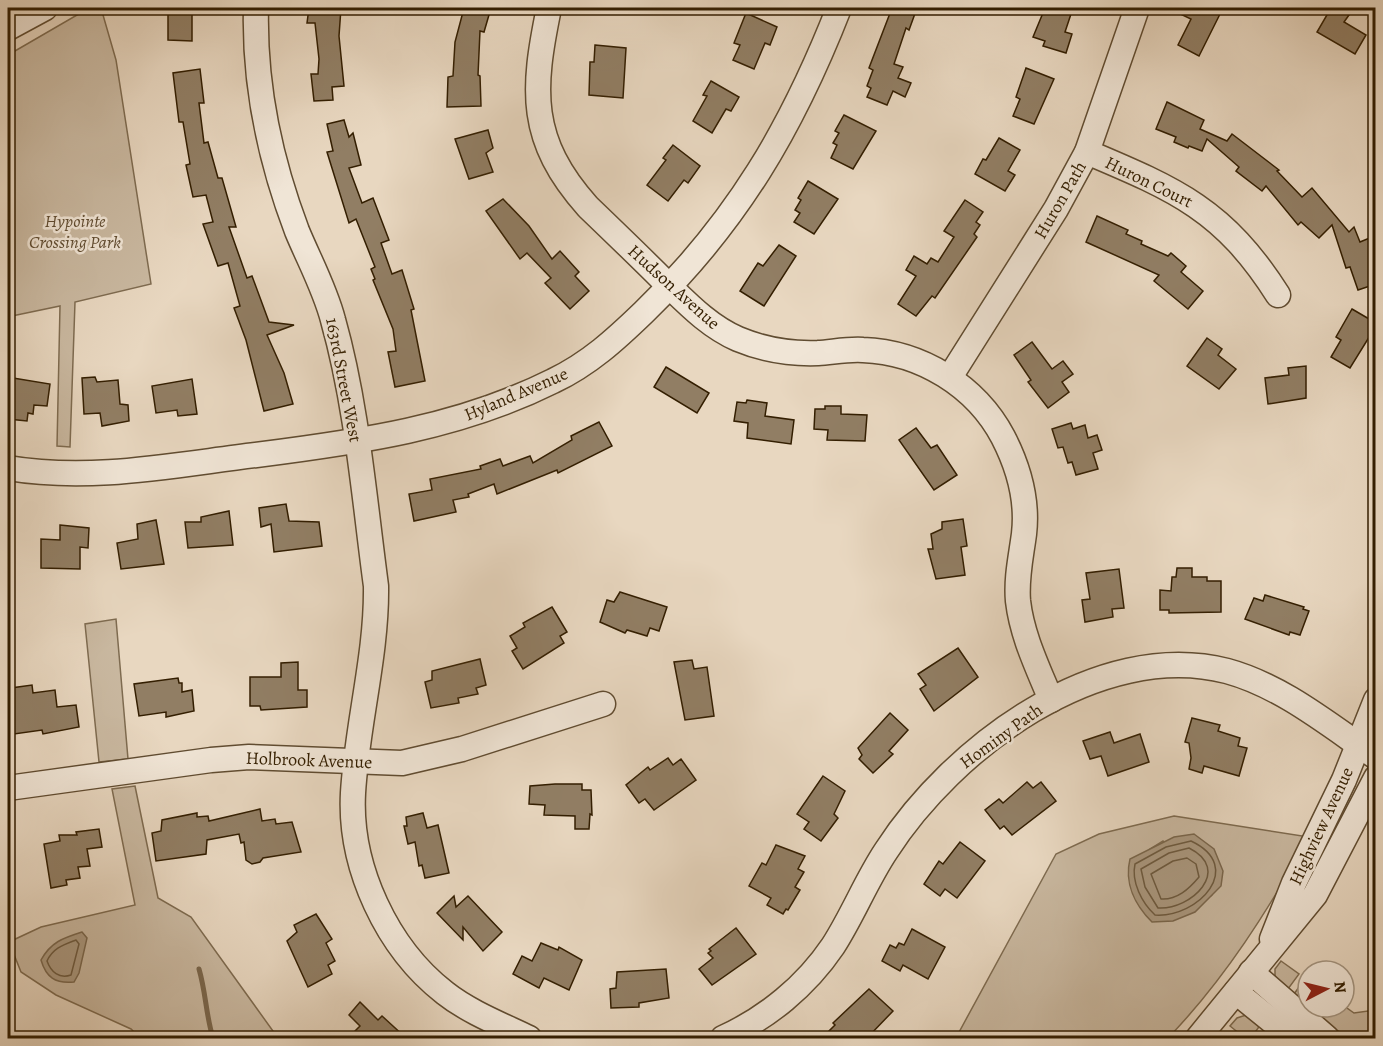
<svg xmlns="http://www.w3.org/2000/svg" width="1383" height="1046" font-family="Alegreya,serif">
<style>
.green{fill:#c9b8a0;stroke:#7e6b50;stroke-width:1.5;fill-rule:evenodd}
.water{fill:#aa987f;stroke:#7a674d;stroke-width:1.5}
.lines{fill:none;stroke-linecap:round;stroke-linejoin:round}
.shore{stroke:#6e5b40;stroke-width:1.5}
.stream{stroke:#7a674d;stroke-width:5}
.building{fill:#917e64;stroke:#331e01;stroke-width:1.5}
.minor-casing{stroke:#604c31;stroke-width:27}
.minor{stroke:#f0e5d6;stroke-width:24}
.labels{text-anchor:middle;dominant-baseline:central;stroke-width:5;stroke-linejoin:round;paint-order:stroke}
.street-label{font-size:18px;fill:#331e01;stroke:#f0e5d6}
.park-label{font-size:18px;font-style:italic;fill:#604c31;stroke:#f0e5d6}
</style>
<rect width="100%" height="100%" fill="#e8d7c0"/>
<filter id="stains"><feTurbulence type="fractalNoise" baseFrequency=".00333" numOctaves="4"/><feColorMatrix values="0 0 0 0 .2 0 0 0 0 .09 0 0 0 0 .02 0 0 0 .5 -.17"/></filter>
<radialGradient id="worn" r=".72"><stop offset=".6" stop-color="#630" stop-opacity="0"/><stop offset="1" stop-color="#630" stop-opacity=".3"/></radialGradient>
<g class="green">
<path d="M89,8H101L116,60L151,284L75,302L70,447L57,446L60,306L12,316L8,315V55Z"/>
<path d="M116,619L128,759L99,762L85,624Z"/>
<path d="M135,786L158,898L191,917L278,1038H140L131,1029L56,995L21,972L9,942L41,927L135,905L112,789Z"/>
<path d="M1174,816L1309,837C1269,909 1225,979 1168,1038H953L958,1034L1056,854L1099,834ZM1163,841L1212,896L1150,849Z"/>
<path d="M1281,961L1299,974L1288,989L1275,977V969Z"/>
<path d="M1305,979L1308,980V1007L1344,1006L1354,1013L1375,1010V1038C1333,1038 1323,1022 1294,994Z"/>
<path d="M1246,1015L1261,1024L1251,1038H1245L1230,1026L1237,1018Z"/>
</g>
<g class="water">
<path d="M1194,834L1214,849L1223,871L1221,886L1195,912L1173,921L1152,922C1135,905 1124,883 1130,859L1174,837Z"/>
<path d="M82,932L87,938L79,973L74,982C55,984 46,977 41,960C51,942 63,938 82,932Z"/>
</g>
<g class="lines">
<g class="shore">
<path d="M1191,841C1246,867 1198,918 1155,915C1142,903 1131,882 1135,864L1166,847Z"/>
<path d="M1189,848C1233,870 1191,910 1158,908L1145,887L1141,869L1169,853Z"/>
<path d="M1187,858L1196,864L1199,877C1189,889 1177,900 1161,899L1151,874L1173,861Z"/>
<path d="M76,940L79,944L71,975C59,979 51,972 47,961C53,948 63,945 76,940Z"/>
</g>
<path class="stream" d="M199,969C206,993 206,1016 213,1038"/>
</g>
<g class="building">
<path d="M168,8H192V41L168,40Z"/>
<path d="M309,8H341L339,36L344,86L332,87L333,100L314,101L311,74H318L319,59L315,23H307Z"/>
<path d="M464,8H491L484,32L480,31L478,75L480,76L481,106L447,107L448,77L453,76L455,42Z"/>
<path d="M892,8H917L909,30L906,28L894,64L903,67L898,78L911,83L905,97L893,91L887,105L867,97L871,88L867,86L873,70L869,68Z"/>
<path d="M1045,8H1073L1065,32L1072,34L1066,53L1043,46L1045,41L1033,37Z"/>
<path d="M1168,8H1223L1199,56L1178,45L1191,19Z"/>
<path d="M1331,8L1349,15L1344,22L1366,35L1355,54L1317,32Z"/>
<path d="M746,13L777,27L770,45L765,43L754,69L733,60L740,45L734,43Z"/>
<path d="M595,45L626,48L623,98L589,95L590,62H594Z"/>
<path d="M1026,68L1054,79L1034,124L1013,116L1020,99L1016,97Z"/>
<path d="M200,69L204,103H199L204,143L208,142L218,178H222L236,227H229L247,278L252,276L269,322L294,325L267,335L284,373L293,404L264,411L246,340L234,308L240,306L228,263L218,266L203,224L213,222L206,195L193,197L186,165L190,164L183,122H179L173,73Z"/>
<path d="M711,81L739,97L731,111L726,109L712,133L693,121L707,96L703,95Z"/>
<path d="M1167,102L1204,120L1200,129L1227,141L1232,134L1279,170L1277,171L1302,197L1312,188L1349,232L1354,227L1360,242L1372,237L1376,249V284L1358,290L1350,267L1346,268L1332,225L1319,238L1301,222L1298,225L1266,186L1262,191L1236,171L1239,167L1207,139L1202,151L1189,146L1188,148L1174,142L1176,137L1156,129Z"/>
<path d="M844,115L876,131L853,169L831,158L837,145L833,143L839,133L835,131Z"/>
<path d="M344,120L349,137L353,133L361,165L349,168L362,203L373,198L389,240L381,243L392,274L402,270L414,309L411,310L425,381L395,387L388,352L396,351L393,329L373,280L375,279L371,269L375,267L356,219L349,223L327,152L333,151L327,124Z"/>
<path d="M488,130L493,148L486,153L493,172L469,179L455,139Z"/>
<path d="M999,138L1020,150L1008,171L1015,175L1005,191L975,174L983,159L986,160Z"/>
<path d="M673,145L700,166L688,183L684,180L668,201L647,185L666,160L663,158Z"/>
<path d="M808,181L838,199L814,234L794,222L800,213L795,210L801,200L798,198Z"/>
<path d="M503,199L529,226L552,259L560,251L579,272L575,276L589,291L570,309L545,283L551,278L527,253L520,259L486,211Z"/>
<path d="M965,200L983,212L976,222L980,225L974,234L977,237L935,298L932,296L916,316L898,304L916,276L906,270L914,256L927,264L931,258L938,262L954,237L944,231Z"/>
<path d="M1097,216L1128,230L1126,234L1142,241L1141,244L1168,256L1171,253L1186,266L1181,272L1203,291L1188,309L1154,281L1159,275L1086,242Z"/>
<path d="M779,245L796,256L764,306L740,291L758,263L763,266Z"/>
<path d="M1352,309L1376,323V326L1350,368L1331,357L1341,340L1336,337Z"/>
<path d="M1207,338L1222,349L1218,355L1236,369L1219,389L1187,366Z"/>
<path d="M1032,342L1052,369L1063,361L1073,374L1062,382L1069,392L1048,408L1028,382L1031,380L1014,355Z"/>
<path d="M1306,366V398L1268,404L1265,378L1289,375L1288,368Z"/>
<path d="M666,367L709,393L697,413L654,387Z"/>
<path d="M95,377L97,382L118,380L120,404L128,405L129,421L102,426L100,413L84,414L82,378Z"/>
<path d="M13,378L50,384L47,406L34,405L33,414L28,413L27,421L8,419Z"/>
<path d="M192,379L197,414L178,416L177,410L156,413L152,386Z"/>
<path d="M747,400L767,403L765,416L794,420L791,444L747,438L748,423L734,421L737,402L746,403Z"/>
<path d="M825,406H841V414L867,415L865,441L827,440L828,430L814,429L815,409H825Z"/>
<path d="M599,422L612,446L558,473L557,470L497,494L494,484L468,494L469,497L453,500L456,512L414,521L409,494L432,490L430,479L481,469L480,466L500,459L503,466L530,456L533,463L572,440L571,436Z"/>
<path d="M1071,423L1073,429L1085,425L1088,438L1097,435L1102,450L1093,453L1098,469L1076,475L1072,462L1068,463L1063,447L1058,448L1052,429Z"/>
<path d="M916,428L931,448L937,445L957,475L934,490L899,440Z"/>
<path d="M286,504L289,521L319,522L322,546L274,552L271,524L261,527L259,508Z"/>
<path d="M229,511L233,545L188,548L185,522H201V517Z"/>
<path d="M963,519L967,546L961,547L965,575L936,579L928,549H933L931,534L942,529V522Z"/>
<path d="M156,520L164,564L121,569L117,543L138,539L137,524Z"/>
<path d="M60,525L89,528L88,548L80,547V569L41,568V539L60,540Z"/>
<path d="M1177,568H1192V577H1207V581H1221V612L1169,613V610H1160V590L1171,591L1172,577H1176Z"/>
<path d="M1119,569L1124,608L1112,609L1113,617L1085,622L1082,600L1090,599L1086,573Z"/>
<path d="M620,592L667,607L659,631L650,628L647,636L627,630L625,633L600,622L607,600L614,602Z"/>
<path d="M1265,595L1304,607L1303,609L1309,611L1300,635L1290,632L1289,635L1245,619L1254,598L1263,601Z"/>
<path d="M552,607L567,632L560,636L564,643L523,669L512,651L517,648L510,636L525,627L523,623Z"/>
<path d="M958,648L978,677L934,711L920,689L926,685L918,674Z"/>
<path d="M480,659L486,685L476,688L478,694L458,698L459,703L431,708L425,682L432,680V671Z"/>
<path d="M692,660L694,669L707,667L714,716L685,720L674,662Z"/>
<path d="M298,662V690H307V707L261,710L260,706H250V677H281V663Z"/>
<path d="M178,678L179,683H182V692L192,690L194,711L166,717V712L139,716L134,684Z"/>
<path d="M32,685L33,693L55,690L57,707L76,705L79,727L43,734L42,730L14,734L13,730L8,731V698L12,697L11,688Z"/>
<path d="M890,713L908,730L889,751L893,754L873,773L859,759L862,755L858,748Z"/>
<path d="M1192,718L1220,725L1218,731L1240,738L1238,746L1247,748L1239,776L1204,766L1202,773L1189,769L1191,758L1189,743L1185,742Z"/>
<path d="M1110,732L1114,743L1140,734L1149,762L1108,776L1101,756L1090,759L1083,741Z"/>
<path d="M668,758L673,765L681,759L696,780L654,810L645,799L639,803L626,785L648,767L650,770Z"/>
<path d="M823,776L845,791L834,814L838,818L821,841L804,829L809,822L797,814Z"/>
<path d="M1027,782L1033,788L1041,782L1056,801L1012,835L1004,826L1000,829L985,810L999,799L1003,803Z"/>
<path d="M555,784H582V790H591L592,815L590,814L589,829H575V816L544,815L545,805L529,804L530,786Z"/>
<path d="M260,809L262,821L275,819L276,824L292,822L301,852L263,858L260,862L252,864L246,860L244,842L241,843L239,834L207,840L206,854L156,861L152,833L161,831L162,820L197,813V817L208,816L209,821Z"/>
<path d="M423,813L427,828L438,825L449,873L425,878L422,865L419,866L415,842L408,844L404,826H407L406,817Z"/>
<path d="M99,829L102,847L87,849L90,866L78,867L80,878L66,880L67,885L51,888L44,844L60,841L59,835H77L76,832Z"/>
<path d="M960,842L985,861L957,898L945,889L940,896L924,884L939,861L943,864Z"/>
<path d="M776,845L805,856L798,869L804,872L795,887L800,890L788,910L786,909L783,914L767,905L771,898L749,886L762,863L766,865Z"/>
<path d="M454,896L456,907L468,896L502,932L483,951L463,927V940L437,913Z"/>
<path d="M316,914L332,939L326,943L335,961L328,965L332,974L308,987L287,941L297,932L294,925Z"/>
<path d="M736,928L756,954L712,985L699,969L713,958L708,953L711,951L709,949Z"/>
<path d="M912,929L945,947L928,979L903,965L900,971L882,961L890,945L896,948L899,943L904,945Z"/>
<path d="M541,943L558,950L559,947L582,960L569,990L544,978L539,988L513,974L522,956L532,961Z"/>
<path d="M666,969L669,998L639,1003V1007L611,1008L610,989L616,988L617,972Z"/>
<path d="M869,989L893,1011L867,1038H836L828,1032L835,1025L833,1023Z"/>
<path d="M360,1002L378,1020L382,1016L406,1038H348L360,1026L349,1015Z"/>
</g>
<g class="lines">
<defs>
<g id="minor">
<path d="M256,8C254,84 270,160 297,231C309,260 325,289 333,320C357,405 364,497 376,586C377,655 357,724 353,793C349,867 387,948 445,993C469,1012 502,1025 529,1038"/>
<path d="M549,8C532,90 528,140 588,207C613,231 638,255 663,280C686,302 708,326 738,339C762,349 791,354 818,353C833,352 848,349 863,350C921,352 976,386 1003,437C1018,466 1028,500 1024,534C1021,557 1016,578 1018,601C1022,636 1038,668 1051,700"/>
<path d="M8,28L45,8"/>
<path d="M1087,152C1177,190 1224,210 1278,295"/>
<path d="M950,377L1056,209L1087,152L1137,8"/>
<path d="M8,468C91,482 173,465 256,455C359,442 459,428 553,381C589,364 616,339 644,312C737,222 792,128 839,8"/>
<path d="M8,788L211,760L249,757L402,763L462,749L603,704"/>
<path d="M1272,939L1294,883L1344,780L1376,700"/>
<path d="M1251,972L1327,1038"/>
<path d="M1236,992L1293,1038"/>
<path d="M723,1038C767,1018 806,986 833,946C853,915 866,881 886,851C952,748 1098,638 1227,671C1282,686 1329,725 1376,757"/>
<path d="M1198,1038L1315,895L1376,778"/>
</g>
</defs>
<use href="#minor" class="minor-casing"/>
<use href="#minor" class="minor"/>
</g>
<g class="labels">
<g class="street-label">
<text transform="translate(1149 182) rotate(26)">Huron Court</text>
<text transform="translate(1060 200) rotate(-60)">Huron Path</text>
<text transform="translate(674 287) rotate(42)">Hudson Avenue</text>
<text transform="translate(344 380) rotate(79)">163rd Street West</text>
<text transform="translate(516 394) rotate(-23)">Hyland Avenue</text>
<text transform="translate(1001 736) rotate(-36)">Hominy Path</text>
<text transform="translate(309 760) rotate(2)">Holbrook Avenue</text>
<text transform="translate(1321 826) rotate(-65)">Highview Avenue</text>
</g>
<g class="park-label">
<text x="75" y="221">Hypointe<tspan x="75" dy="21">Crossing Park</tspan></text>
</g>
</g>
<rect width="1383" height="1046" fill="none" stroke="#e8d7c0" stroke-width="30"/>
<rect x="9" y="9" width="1365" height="1028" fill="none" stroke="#331e01" stroke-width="3"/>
<rect x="15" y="15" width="1353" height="1016" fill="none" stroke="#331e01" stroke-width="1.5"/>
<g transform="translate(1326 989) rotate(83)"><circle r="28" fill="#f0e5d6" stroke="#a49581" stroke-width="1.5"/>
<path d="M0-4.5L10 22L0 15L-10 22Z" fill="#8f2418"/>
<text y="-9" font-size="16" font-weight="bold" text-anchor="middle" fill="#331e01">N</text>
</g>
<rect width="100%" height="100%" filter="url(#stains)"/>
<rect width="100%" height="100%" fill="url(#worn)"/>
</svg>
